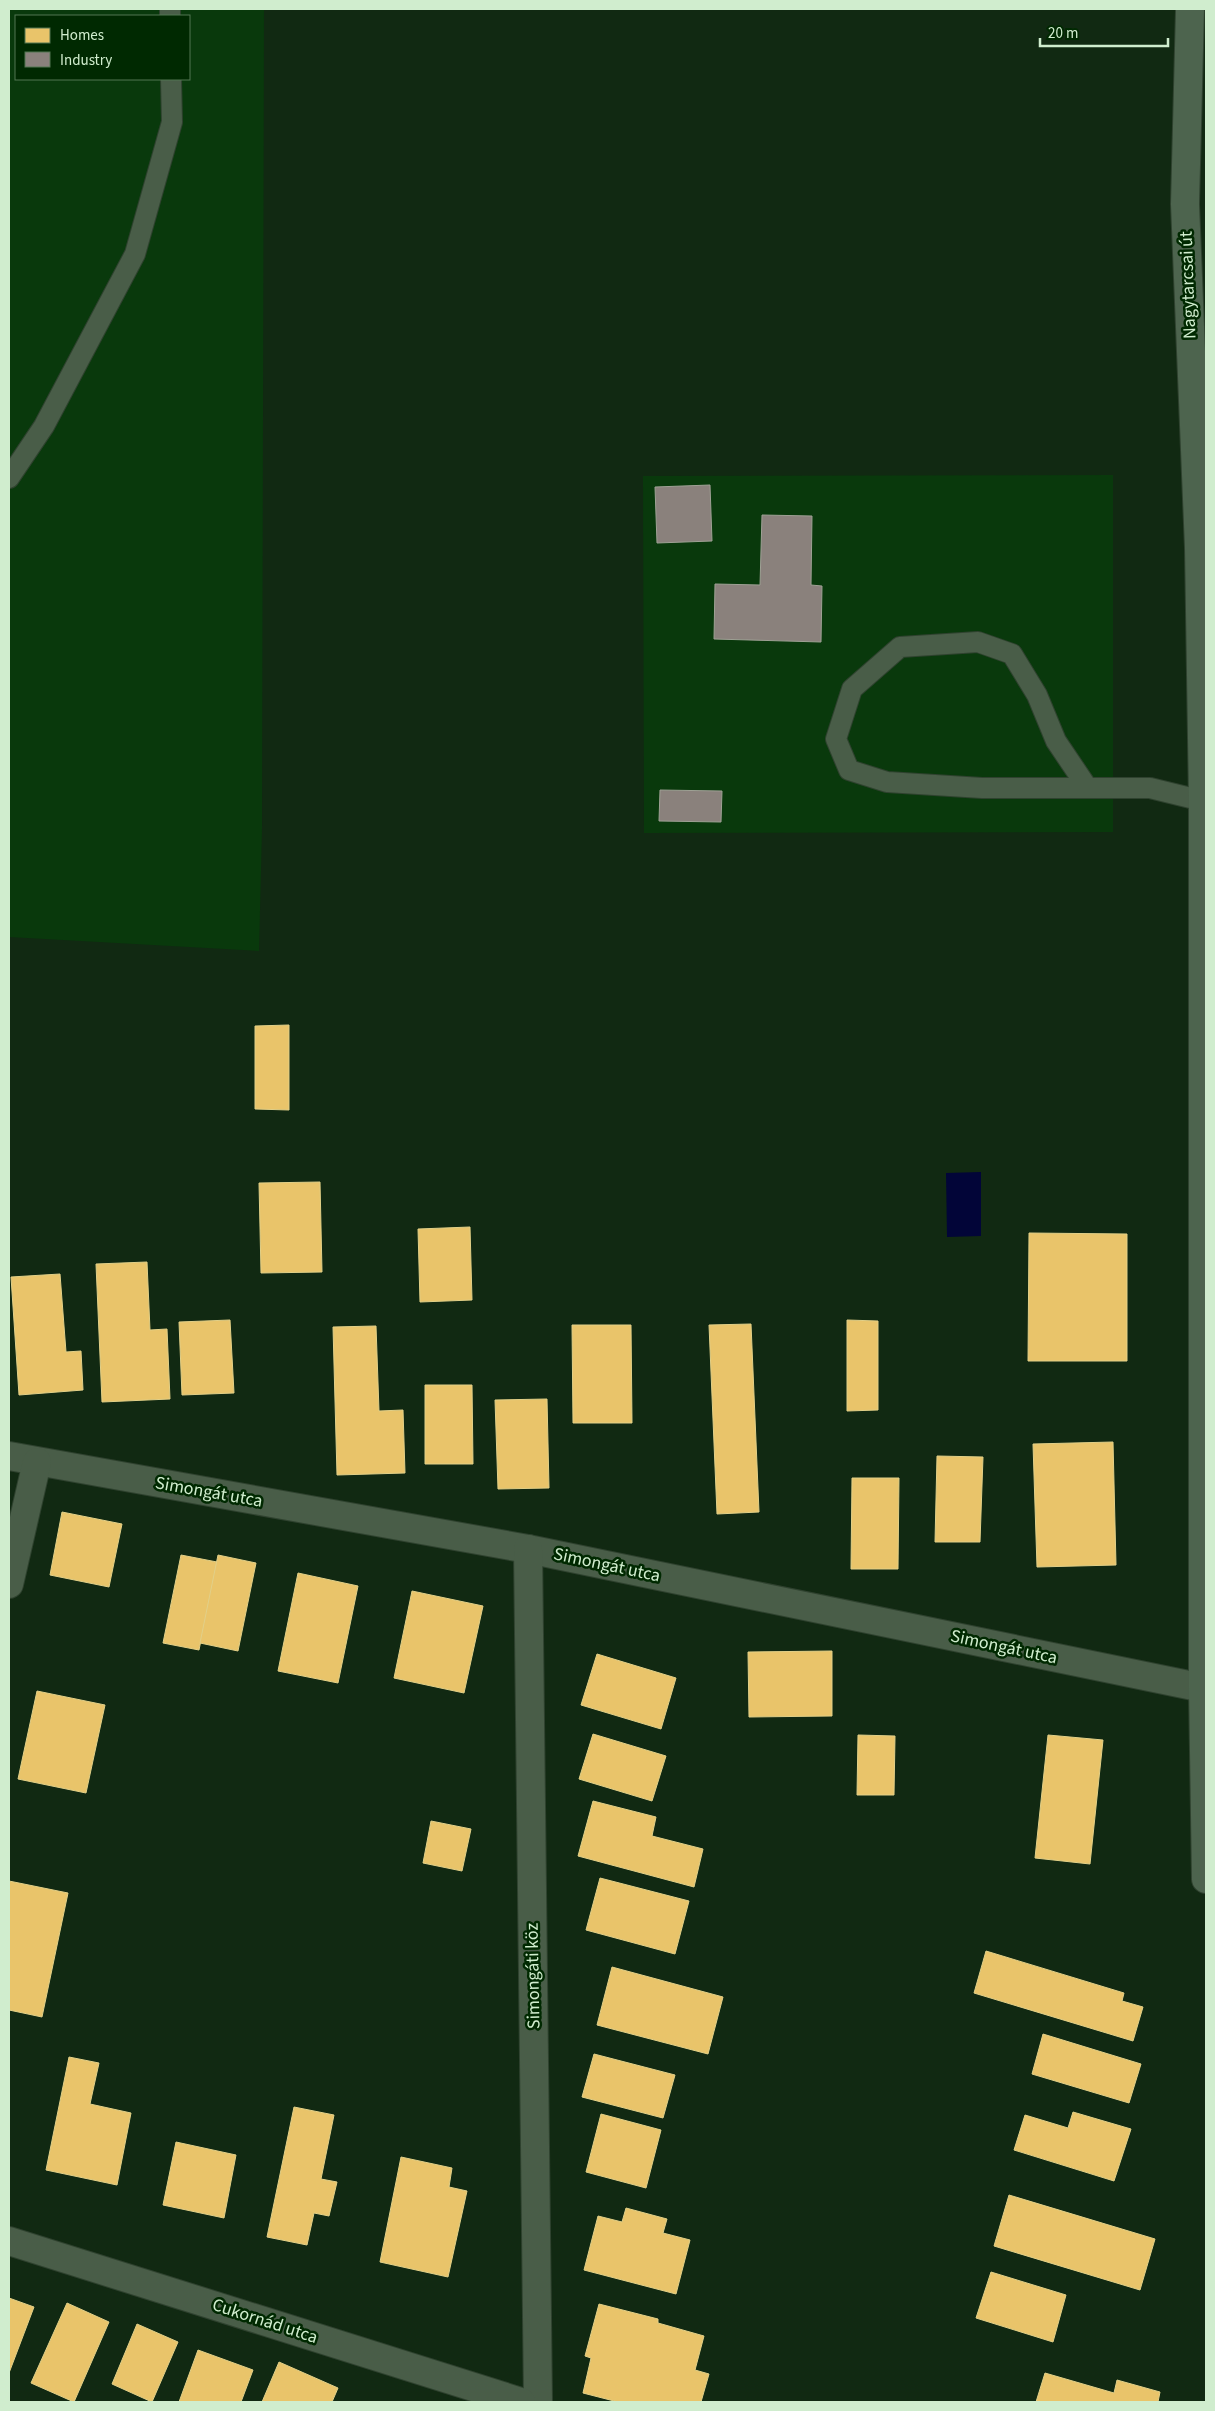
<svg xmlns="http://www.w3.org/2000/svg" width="1215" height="2411" font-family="'Source Sans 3',sans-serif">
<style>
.built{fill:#09390c;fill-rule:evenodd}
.water{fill:#020538}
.homes{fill:#e9c46a;stroke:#e2d088}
.industry{fill:#8a817c;stroke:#9fa195}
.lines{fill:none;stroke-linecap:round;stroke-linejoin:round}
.lane-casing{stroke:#2f422f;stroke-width:22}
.street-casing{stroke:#2f422f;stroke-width:30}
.secondary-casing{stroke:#2f422f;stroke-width:30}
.lane{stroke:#495d48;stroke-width:20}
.street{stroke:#495d48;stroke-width:28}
.secondary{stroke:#4d644e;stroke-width:28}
.labels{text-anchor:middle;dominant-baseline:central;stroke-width:5;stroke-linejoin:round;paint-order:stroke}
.street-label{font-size:18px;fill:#d0edce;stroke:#002901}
</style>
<rect width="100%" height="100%" fill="#112912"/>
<g class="built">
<path d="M9,9H264L262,830L259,951L9,937ZM16,16H189V79H16Z"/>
<path d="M1113,475V832L644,833L643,476Z"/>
</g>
<path class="water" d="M981,1172V1236L947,1237L946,1173Z"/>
<g class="homes">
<path d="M289,1025V1110L255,1109V1026Z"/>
<path d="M320,1182L322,1272L261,1273L259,1183Z"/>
<path d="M470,1227L472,1300L420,1302L418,1229Z"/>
<path d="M1029,1233L1127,1234V1361H1028Z"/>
<path d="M147,1262L150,1330L167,1329L170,1399L102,1402L96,1264Z"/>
<path d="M60,1274L66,1352L81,1351L83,1390L19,1395L11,1277Z"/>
<path d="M230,1320L234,1393L182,1395L179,1322Z"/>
<path d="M847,1320L878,1321V1410L847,1411Z"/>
<path d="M751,1324L759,1512L717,1514L709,1325Z"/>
<path d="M572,1325H631L632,1423H573Z"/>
<path d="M376,1326L379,1411L403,1410L405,1473L337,1475L333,1327Z"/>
<path d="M425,1385H472L473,1464H425Z"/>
<path d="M547,1399L549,1488L498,1489L495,1400Z"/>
<path d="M1113,1442L1116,1565L1037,1567L1033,1444Z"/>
<path d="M937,1456L983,1457L980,1542H935Z"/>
<path d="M852,1478H899L898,1569H851Z"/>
<path d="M62,1512L122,1524L109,1587L50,1575Z"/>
<path d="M181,1555L217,1562L199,1650L163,1643Z"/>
<path d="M218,1555L256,1563L238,1651L200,1643Z"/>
<path d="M298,1573L358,1586L338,1683L278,1671Z"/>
<path d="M412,1591L483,1606L464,1693L394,1678Z"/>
<path d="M832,1651V1716L749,1717L748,1652Z"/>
<path d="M597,1654L676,1678L661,1729L581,1705Z"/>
<path d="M37,1691L105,1705L86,1793L18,1779Z"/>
<path d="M593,1734L666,1756L652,1801L579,1779Z"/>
<path d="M858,1735L895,1736L894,1795H857Z"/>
<path d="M1048,1735L1103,1740L1090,1864L1035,1858Z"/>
<path d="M593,1801L656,1817L652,1836L703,1849L694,1887L578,1856Z"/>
<path d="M431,1821L471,1829L462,1871L423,1863Z"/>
<path d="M600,1878L689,1901L675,1954L586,1930Z"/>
<path d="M9,1881L68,1893L42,2017L9,2010Z"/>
<path d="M986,1951L1124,1993L1122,2001L1143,2007L1133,2041L974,1993Z"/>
<path d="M612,1967L723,1997L708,2054L597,2025Z"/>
<path d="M1043,2034L1141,2064L1129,2103L1032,2074Z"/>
<path d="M594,2054L675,2075L663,2118L582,2097Z"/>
<path d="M69,2057L99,2063L90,2104L131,2113L117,2185L46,2170Z"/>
<path d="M294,2107L334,2115L321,2179L337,2182L329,2216L314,2213L307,2245L267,2237Z"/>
<path d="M1073,2112L1131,2129L1114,2181L1014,2150L1025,2115L1068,2128Z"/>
<path d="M601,2114L661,2130L646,2188L586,2172Z"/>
<path d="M176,2142L236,2155L224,2218L163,2205Z"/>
<path d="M401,2157L452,2168L449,2187L467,2191L448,2277L380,2262Z"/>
<path d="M1009,2195L1155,2239L1140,2290L994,2246Z"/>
<path d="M626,2208L667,2219L663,2233L690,2240L676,2294L584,2270L598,2216L622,2222Z"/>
<path d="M991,2272L1066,2295L1053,2342L976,2318Z"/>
<path d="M9,2298L34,2307L9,2373Z"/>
<path d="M67,2303L109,2322L74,2402L31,2383Z"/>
<path d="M599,2304L658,2319V2323L704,2336L695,2370L709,2374L701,2402H618L583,2393L591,2358L585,2356Z"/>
<path d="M137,2324L178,2342L152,2402L112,2384Z"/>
<path d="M198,2350L253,2370L241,2402H179Z"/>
<path d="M279,2362L338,2388L332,2402H262Z"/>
<path d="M1045,2373L1114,2393L1117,2380L1160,2392L1158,2402H1036Z"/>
</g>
<g class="industry">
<path d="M710,485L712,541L657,543L655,487Z"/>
<path d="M762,515L812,516L811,585L822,586L821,642L714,639L715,584L760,585Z"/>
<path d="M660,790L722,791L721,822L659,821Z"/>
</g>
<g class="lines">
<defs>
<g id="lane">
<path d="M170,9V16"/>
<path d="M9,478L44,426L135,254L172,122L171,79"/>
<path d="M1087,787L1056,741L1037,695L1012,654L978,642L900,647L852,689L836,739L849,770L887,782L982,788H1150L1203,801"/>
</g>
<g id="street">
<path d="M9,1456L528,1549L1203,1688"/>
<path d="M528,1549L538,2402"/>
<path d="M9,1584L37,1462"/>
<path d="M9,2241L521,2402"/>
</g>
<path id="secondary" d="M1190,9L1185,204L1199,548L1203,801V1688L1206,1879"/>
</defs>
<use href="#lane" class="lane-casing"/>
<use href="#street" class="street-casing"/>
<use href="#secondary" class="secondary-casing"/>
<use href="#lane" class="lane"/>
<use href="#street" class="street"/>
<use href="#secondary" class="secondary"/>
</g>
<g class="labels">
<g class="street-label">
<text transform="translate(1188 285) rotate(-92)">Nagytarcsai út</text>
<text transform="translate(209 1492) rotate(10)">Simongát utca</text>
<text transform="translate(607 1565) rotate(12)">Simongát utca</text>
<text transform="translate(1004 1647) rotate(12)">Simongát utca</text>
<text transform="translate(533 1976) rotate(-91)">Simongáti köz</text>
<text transform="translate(265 2321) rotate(18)">Cukornád utca</text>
</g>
</g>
<rect width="1215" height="2411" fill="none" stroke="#d0edce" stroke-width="20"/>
<rect x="15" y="15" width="175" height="65" fill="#002901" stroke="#537753"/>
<rect x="25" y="28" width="25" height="15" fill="#e9c46a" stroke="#537753"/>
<text x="60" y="40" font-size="15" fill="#d0edce">Homes</text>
<rect x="25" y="52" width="25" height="15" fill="#8a817c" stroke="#537753"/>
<text x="60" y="65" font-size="15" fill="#d0edce">Industry</text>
<path d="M1040 38v8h128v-8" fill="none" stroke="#d0edce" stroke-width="2.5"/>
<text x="1048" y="38" font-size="15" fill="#d0edce" stroke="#002901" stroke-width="4" paint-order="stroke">20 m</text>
</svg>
